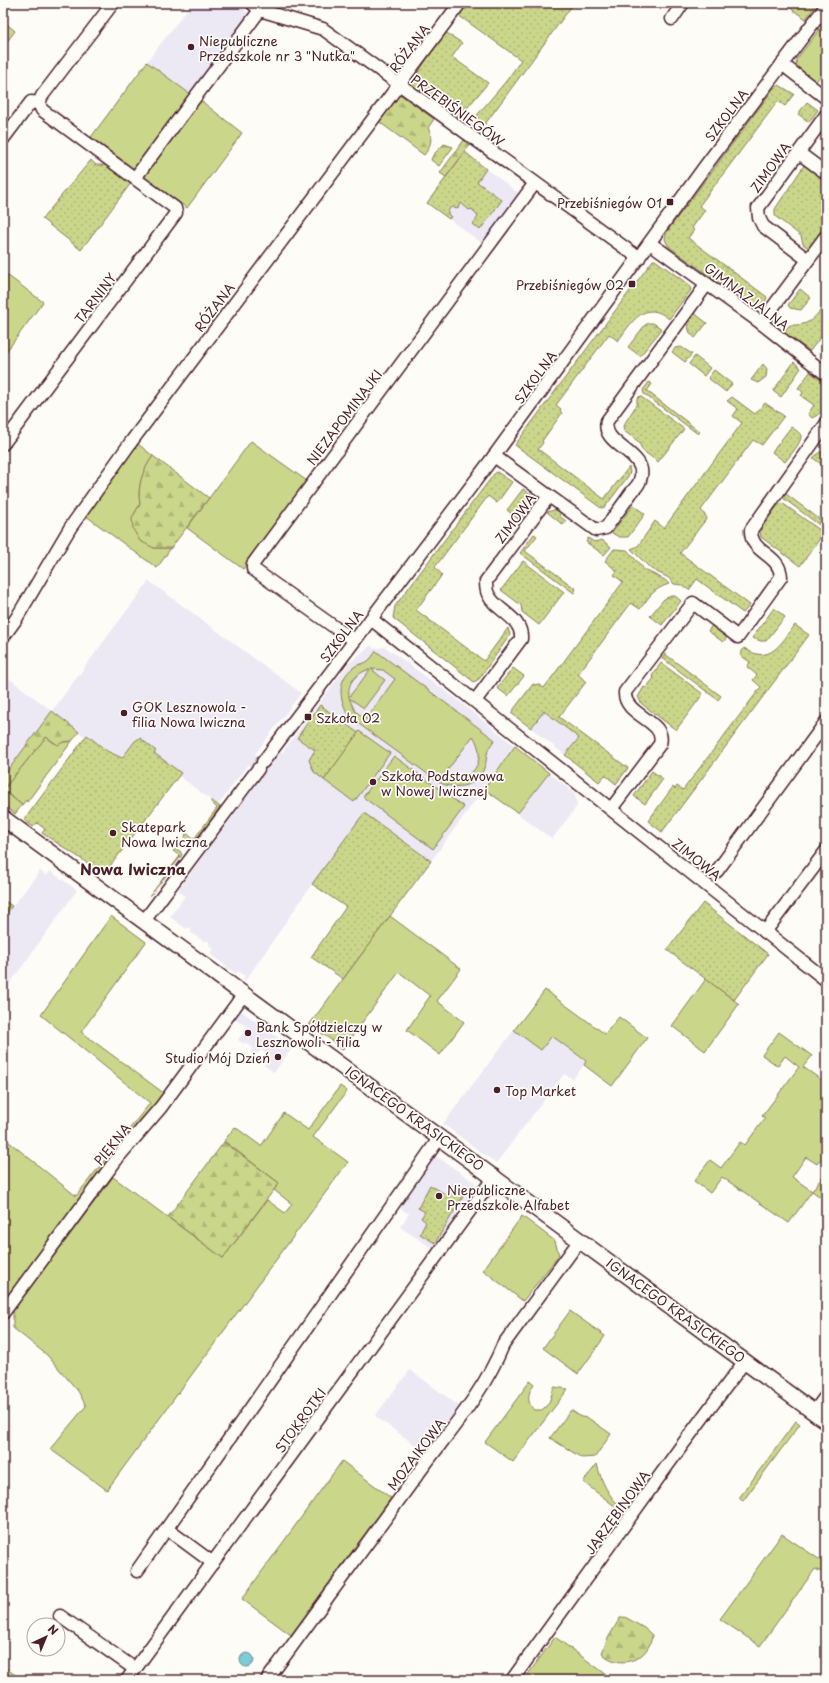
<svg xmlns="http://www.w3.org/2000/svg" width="829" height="1683" font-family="'Playpen Sans',sans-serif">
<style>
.built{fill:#ece8f4}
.grass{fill:#cad68a;stroke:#8a7a5a;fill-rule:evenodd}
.forest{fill:url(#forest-firs);stroke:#8a7a5a}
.park{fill:url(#park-dots);stroke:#8a7a5a}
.water{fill:url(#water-ripples);stroke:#688792}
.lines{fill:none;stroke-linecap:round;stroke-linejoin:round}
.minor-casing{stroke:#4a1f2b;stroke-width:15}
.tertiary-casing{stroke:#4a1f2b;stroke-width:18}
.minor{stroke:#fdfcf7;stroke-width:12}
.tertiary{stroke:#fdfcf7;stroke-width:15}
.poi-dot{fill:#4a1f2b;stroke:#fdfcf7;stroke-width:1.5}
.labels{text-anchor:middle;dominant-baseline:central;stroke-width:3.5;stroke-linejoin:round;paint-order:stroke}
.poi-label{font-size:13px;fill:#4a1f2b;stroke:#fdfcf7;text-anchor:start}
.street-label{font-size:13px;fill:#4a1f2b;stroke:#fdfcf7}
.quarter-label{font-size:15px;font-weight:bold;fill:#4a1f2b;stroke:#fdfcf7}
</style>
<defs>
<pattern id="forest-firs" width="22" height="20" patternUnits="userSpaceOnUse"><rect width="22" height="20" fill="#cad68a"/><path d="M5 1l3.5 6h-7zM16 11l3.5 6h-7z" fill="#afb777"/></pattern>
<pattern id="park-dots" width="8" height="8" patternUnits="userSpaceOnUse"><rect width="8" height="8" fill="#cad68a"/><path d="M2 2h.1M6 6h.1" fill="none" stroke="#afb777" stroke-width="1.8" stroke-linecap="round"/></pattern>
<pattern id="water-ripples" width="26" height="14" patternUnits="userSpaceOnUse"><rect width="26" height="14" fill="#7ccdd6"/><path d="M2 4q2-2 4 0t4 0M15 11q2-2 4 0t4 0" fill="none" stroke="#6db0b8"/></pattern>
</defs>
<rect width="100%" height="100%" fill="#fdfcf7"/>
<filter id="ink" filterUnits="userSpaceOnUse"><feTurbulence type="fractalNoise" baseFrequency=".025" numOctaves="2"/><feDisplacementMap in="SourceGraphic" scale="8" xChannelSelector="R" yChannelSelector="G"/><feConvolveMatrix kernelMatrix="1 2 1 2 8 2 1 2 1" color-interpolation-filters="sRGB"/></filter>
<g filter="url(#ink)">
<g class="built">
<path d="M192,3H235L249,14L190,94L147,62Z"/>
<path d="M465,152L518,193L482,243L427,203Z"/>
<path d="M149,581L301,693L255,754L270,766L278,755L283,752L349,663L372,645L373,649L385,647L455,698L515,746L431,861L364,813L312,884L245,981L243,979L245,976L242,974L238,971L236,974L210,954L214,949L209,945L210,943L207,940L205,942L190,932L192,930L189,927L187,929L170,917L185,896L178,890L263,775L248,764L218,805L179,776L180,773L154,753L156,751L138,739L135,741L122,758L115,756L87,735L85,737L52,711L3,777V674L52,711Z"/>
<path d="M544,711L579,738L565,755L531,728Z"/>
<path d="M549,773L575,794L577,806L552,839L518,814Z"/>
<path d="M40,871L47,876L50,871L77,890L3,993V919Z"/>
<path d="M240,1010L292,1048L274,1072L264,1065L270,1057L261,1050L257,1054L251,1050L253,1048L245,1042L244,1044L238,1040L247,1027L235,1018Z"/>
<path d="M514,1030L541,1050L552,1036L586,1062L573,1079L564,1074L496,1163L443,1124Z"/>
<path d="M433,1154L481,1187L435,1250L400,1227L409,1214L397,1206Z"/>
<path d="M410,1370L459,1406L425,1452L375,1416Z"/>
</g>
<g class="grass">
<path d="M783,3H817L806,19Z"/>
<path d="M3,21L15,31L3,47Z"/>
<path d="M826,21V68L815,83L797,67L796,60Z"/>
<path d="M147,62L190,94L134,169L91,137Z"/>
<path d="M200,100L242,133L187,208L143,176Z"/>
<path d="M3,272L43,302L3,356Z"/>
<path d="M251,441L307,481L243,569L187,528Z"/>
<path d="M138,444L153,456C142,471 137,487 140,504L132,518L154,548H171L157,568L86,516Z"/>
<path d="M376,651L495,740C493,742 489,747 488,750C486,756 487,762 484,768C478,787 456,790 440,783L352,719C339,703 335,681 354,667C358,664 365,664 368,661C371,659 374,654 376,651ZM371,669L383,670L395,679L366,719L355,711L349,698L364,708L385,680ZM367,670H370L349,697C347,683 355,675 367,670ZM473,736C489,760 472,786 443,776Z"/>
<path d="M359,731L390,753L354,802L324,780Z"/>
<path d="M46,737L54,743L72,741L27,802L26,800L22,805L3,790Z"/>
<path d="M515,746L549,773L518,813L484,789Z"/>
<path d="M394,756L464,807L433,849L363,797Z"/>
<path d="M211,800L220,807L197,839C193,842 188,842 185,838L186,833L194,839L217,808L211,802Z"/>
<path d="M176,849L180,851L182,855L149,897L180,856L173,851Z"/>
<path d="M3,900L12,906L3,919Z"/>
<path d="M111,916L146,942L81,1032L165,1094L3,1304V1137L76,1196L150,1103L41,1015Z"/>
<path d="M390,916L461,969L437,1001L464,1022L440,1055L407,1030L430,996L399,972L342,1050L330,1039L309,1025Z"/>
<path d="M706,979L739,1004L705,1051L672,1026Z"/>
<path d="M545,990L605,1034L619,1017L647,1038L612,1086L584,1065L586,1061L552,1036L541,1050L514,1030Z"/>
<path d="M779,1032L812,1056L803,1067L826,1083V1152L817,1164L806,1157L792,1177L812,1191L826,1172V1201L812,1191L789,1223L722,1177L710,1193L694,1181L710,1160L721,1168L740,1142L745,1145L765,1118L762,1116L799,1067L785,1056L778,1066L762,1055Z"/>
<path d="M340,1086L347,1091L313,1137L348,1162L107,1490L50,1449L86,1406L78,1391L47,1355L13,1328V1311L113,1177L223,1258L267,1200L285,1213L292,1204L274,1190L279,1183L224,1141L235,1127L261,1146L284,1113L308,1130Z"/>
<path d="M522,1216L555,1241L559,1255L523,1301L483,1270Z"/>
<path d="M570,1311L605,1336L578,1374L543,1348Z"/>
<path d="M530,1381L534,1384C528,1392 526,1402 534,1410H542L549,1403L554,1387L568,1389L513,1462L485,1442Z"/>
<path d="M571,1410L581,1417L588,1418L611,1434L595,1457L582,1458L550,1438Z"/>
<path d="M796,1421L800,1424L743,1501L739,1498Z"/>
<path d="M342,1461L391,1498L291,1635L242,1599Z"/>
<path d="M597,1464C601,1481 608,1496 622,1508L620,1510L583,1482Z"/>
<path d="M782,1534L826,1564V1574L815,1569L760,1646L720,1619Z"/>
<path d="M555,1637L614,1680H524Z"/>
<path d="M3,1666L22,1680H3Z"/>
</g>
<g class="forest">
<path d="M398,93L434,119L428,128C434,137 430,148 424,155L378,121Z"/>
<path d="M464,140L470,145L446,177L440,173Z"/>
<path d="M444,144L453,147L439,166L431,160L433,155Z"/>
<path d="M153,456L209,498L171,548H154L140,541L133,529L132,518L140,504C137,487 142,471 153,456Z"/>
<path d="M52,711L79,732L72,741L63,742L58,745L46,737L3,790L22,805L15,814L3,805V777Z"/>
<path d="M224,1142L279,1183L223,1258L168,1217Z"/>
<path d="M625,1617L644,1628L652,1635C650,1660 619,1671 602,1653L607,1640L620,1618Z"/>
</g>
<g class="park">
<path d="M467,3H574L477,135L468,128V126L507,80L521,60L458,15Z"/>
<path d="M445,32L462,43L452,57L488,83L458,119H455L409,86Z"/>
<path d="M779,85L794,94L785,106L778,101L699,206L705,210L692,228L694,230L688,238L767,297L763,307L755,309L668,246L665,239L666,233L774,88Z"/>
<path d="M807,102L818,110L809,122L798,114Z"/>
<path d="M465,152L486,169L477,182L502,200L480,230L473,224L478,217L472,209L469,210L461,203L457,209L451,207L448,211V214L451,217L449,219L427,203Z"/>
<path d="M91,160L96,165H106L131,183L81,250L42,219Z"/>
<path d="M804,164L826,181V231L811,250L803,244L801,236L775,216V209L803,167Z"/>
<path d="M653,260H655L689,285L691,290L669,319C645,298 631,323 618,341L609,334L556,405L561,409L560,411L562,413L542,441L543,443L538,449L604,499L629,467L630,472L629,475L605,507L601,508L515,445Z"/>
<path d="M800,289L811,298L801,310L790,308L788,305Z"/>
<path d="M824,306L826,308V330L810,351L783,332L790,325C808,326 813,320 824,306Z"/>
<path d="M694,313L707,323L695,338C685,330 688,323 694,313Z"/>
<path d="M649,323H653L662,329L640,356L628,347L645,325Z"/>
<path d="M681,347L692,354L685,362L672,352L675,348Z"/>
<path d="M695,356L710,368L704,376L689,364Z"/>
<path d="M794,362L801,368L781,397L773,391Z"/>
<path d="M763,364L767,369L766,377L758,383L751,380Z"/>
<path d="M714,370L732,384L726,392L708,378Z"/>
<path d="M810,372L826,384C826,400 829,410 812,418L808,414L814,405L801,396L803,392L798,388Z"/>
<path d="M649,382L652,384L647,391L700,432L698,434L644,394L643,390Z"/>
<path d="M640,396L684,429L658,462L642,450L639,442L624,431L623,426L637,404V399Z"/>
<path d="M732,397L755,414L765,403L784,416L762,445L753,440L701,510L707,518L680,553L750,605L743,613L697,579L689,590L682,585L674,584L669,578L651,569L631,549L638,546L655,521L664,528L742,423L733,416L738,409L727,401Z"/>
<path d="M791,427C794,429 800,432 801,436C802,442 789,457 785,462L772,452Z"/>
<path d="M820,452H826V465L825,467L813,458Z"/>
<path d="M497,472L512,482L497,503L488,496L435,567L442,575L416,610L484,661L508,628L510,635L479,679L474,682L393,618L395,606L494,474Z"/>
<path d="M523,489L532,495L533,502L519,520L507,510Z"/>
<path d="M786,494L826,524V530L783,498Z"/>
<path d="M782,503L824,533L800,566L761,537L760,531L761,529L778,505Z"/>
<path d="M633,505L645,514L628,537H619L612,533Z"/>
<path d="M558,509L563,510L559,516L566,521L563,525L547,512Z"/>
<path d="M534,534L537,536L525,551L576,589L574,593L520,553Z"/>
<path d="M588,538L594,542L602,540L611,547L604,555L586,542Z"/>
<path d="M614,549L627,550L645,570L665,580L669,584C653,589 649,597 640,609L631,603L578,674L586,682L559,717L628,768L616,784L605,775L599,782L565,755L579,738L544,711L531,728L511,713L533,684L536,685L537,684L544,688L623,582L614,575L617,571L605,561Z"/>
<path d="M523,561L564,592L539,625L522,612L521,605L501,590Z"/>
<path d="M671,596H675L681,601L662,625L650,616L664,599Z"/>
<path d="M774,608L785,617L766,641H761L752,638Z"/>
<path d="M713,624L728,636L723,642L708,631Z"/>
<path d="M795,625L809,635L662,832L648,821L673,787L675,789L677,786L683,790L761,687L753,680L757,675L747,667L750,662L740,655L744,648C770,666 781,643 795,625Z"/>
<path d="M665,654L721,696L718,700L662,658Z"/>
<path d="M661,663L703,694L676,730L642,704L638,697L644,687L646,688L654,678L652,676Z"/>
<path d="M513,668L524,676L508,696L497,688Z"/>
<path d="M320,705L358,733L324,780L314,772L309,760L315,750L297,738Z"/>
<path d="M87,735L107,751L122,758L135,741L140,738L156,751L154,753L181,773L104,874L42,833L45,829L37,823L33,827L24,820Z"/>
<path d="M652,771L663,779L645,804L634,796Z"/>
<path d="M364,813L431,861L343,979L311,957L346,907L312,884Z"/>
<path d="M703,903L768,954L734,1000L667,950Z"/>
<path d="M430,1185L445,1194L450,1185L463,1192L464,1195L435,1243L420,1234L426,1222L421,1218L425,1212L418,1208Z"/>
</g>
<circle class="water" cx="247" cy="1660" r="7"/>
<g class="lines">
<defs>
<g id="minor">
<path d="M252,3L260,10L323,29L639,258"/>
<path d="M672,19L683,3"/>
<path d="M782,64L826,98"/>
<path d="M3,139L31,102L39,103"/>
<path d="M799,153L826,173"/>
<path d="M135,178L260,10"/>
<path d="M650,243L761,323L826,374"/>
<path d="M808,260L826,236"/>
<path d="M761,323L808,260L763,226L759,218L758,208L826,115"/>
<path d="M3,444L176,213L175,208L42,110C39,105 39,102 42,96L113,3"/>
<path d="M494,456L549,496"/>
<path d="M371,619L826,980"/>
<path d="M3,637L16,619L70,528L131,442L460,3"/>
<path d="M355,640L340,631L253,569V564L535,183"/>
<path d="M475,701L521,639C523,617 495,611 488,594C486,590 486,585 486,581L549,496L596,530L606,528C614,516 623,505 631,493C634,489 639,485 640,480C650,452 600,446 607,421L707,284"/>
<path d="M263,762L494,456L706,165L826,6"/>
<path d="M611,809L660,744C667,720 623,716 625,692L693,603L738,637L781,577C780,553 750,554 751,530L826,424"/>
<path d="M717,871L826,722"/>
<path d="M144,921L258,769"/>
<path d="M765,932L826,851"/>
<path d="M3,1313L119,1156L161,1107L244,994"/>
<path d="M814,1412L826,1396"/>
<path d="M167,1529L213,1563"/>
<path d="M137,1571L440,1137"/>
<path d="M60,1616L135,1669"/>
<path d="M127,1680L495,1176"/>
<path d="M267,1680C318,1610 369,1541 420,1471C450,1430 484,1392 503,1345L580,1240"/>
<path d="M512,1680L680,1448L745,1361"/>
</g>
<path id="tertiary" d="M3,818L826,1421"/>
</defs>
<use href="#minor" class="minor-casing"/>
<use href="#tertiary" class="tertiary-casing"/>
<use href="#minor" class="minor"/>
<use href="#tertiary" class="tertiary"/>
</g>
</g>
<g class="poi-dot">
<circle cx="191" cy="47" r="4"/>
<rect x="666" y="198" width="8" height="8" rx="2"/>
<rect x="628" y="280" width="8" height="8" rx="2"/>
<circle cx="124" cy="713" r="4"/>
<rect x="304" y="713" width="8" height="8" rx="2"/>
<circle cx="373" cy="782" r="4"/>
<circle cx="113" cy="833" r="4"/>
<circle cx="248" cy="1033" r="4"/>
<circle cx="278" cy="1057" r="4"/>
<circle cx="497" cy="1090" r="4"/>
<circle cx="439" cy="1196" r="4"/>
</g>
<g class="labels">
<g class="poi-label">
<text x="199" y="40">Niepubliczne<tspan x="199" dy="15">Przedszkole nr 3 "Nutka"</tspan></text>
<text x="662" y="202" text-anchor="end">Przebiśniegów 01</text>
<text x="624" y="284" text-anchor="end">Przebiśniegów 02</text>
<text x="132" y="706">GOK Lesznowola -<tspan x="132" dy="15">filia Nowa Iwiczna</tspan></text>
<text x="316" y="717">Szkoła 02</text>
<text x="381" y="775">Szkoła Podstawowa<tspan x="381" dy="15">w Nowej Iwicznej</tspan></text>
<text x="121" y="826">Skatepark<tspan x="121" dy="15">Nowa Iwiczna</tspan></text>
<text x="256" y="1026">Bank Spółdzielczy w<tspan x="256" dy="15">Lesznowoli - filia</tspan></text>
<text x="270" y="1057" text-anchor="end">Studio Mój Dzień</text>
<text x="505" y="1090">Top Market</text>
<text x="447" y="1189">Niepubliczne<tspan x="447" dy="15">Przedszkole Alfabet</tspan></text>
</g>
<g class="street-label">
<text transform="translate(409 48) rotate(-53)">RÓŻANA</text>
<text transform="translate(458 110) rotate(36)">PRZEBIŚNIEGÓW</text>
<text transform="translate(726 115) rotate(-53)">SZKOLNA</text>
<text transform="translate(770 167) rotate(-54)">ZIMOWA</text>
<text transform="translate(747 296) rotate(37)">GIMNAZJALNA</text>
<text transform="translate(95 298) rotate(-53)">TARNINY</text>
<text transform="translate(214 307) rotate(-53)">RÓŻANA</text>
<text transform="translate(535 377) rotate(-54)">SZKOLNA</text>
<text transform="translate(344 417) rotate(-53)">NIEZAPOMINAJKI</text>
<text transform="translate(515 518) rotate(-53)">ZIMOWA</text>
<text transform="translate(341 636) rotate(-53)">SZKOLNA</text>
<text transform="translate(697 859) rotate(39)">ZIMOWA</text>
<text transform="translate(415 1118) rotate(36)">IGNACEGO KRASICKIEGO</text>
<text transform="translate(112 1144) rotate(-51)">PIĘKNA</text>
<text transform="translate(676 1310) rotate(36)">IGNACEGO KRASICKIEGO</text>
<text transform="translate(300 1420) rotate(-54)">STOKROTKI</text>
<text transform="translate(416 1454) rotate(-53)">MOZAIKOWA</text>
<text transform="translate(617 1512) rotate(-54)">JARZĘBINOWA</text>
</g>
<g class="quarter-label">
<text x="133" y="868">Nowa Iwiczna</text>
</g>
</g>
<rect width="829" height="1683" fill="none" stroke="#fdfcf7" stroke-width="16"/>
<rect x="8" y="8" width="813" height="1667" fill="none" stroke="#4a1f2b" stroke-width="1.5" filter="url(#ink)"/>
<g transform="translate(46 1637) rotate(44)"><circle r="19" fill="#fdfcf7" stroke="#b5a4a5"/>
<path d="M0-3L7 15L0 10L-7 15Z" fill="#4a1f2b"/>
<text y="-6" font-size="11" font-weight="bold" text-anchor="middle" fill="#4a1f2b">N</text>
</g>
</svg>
